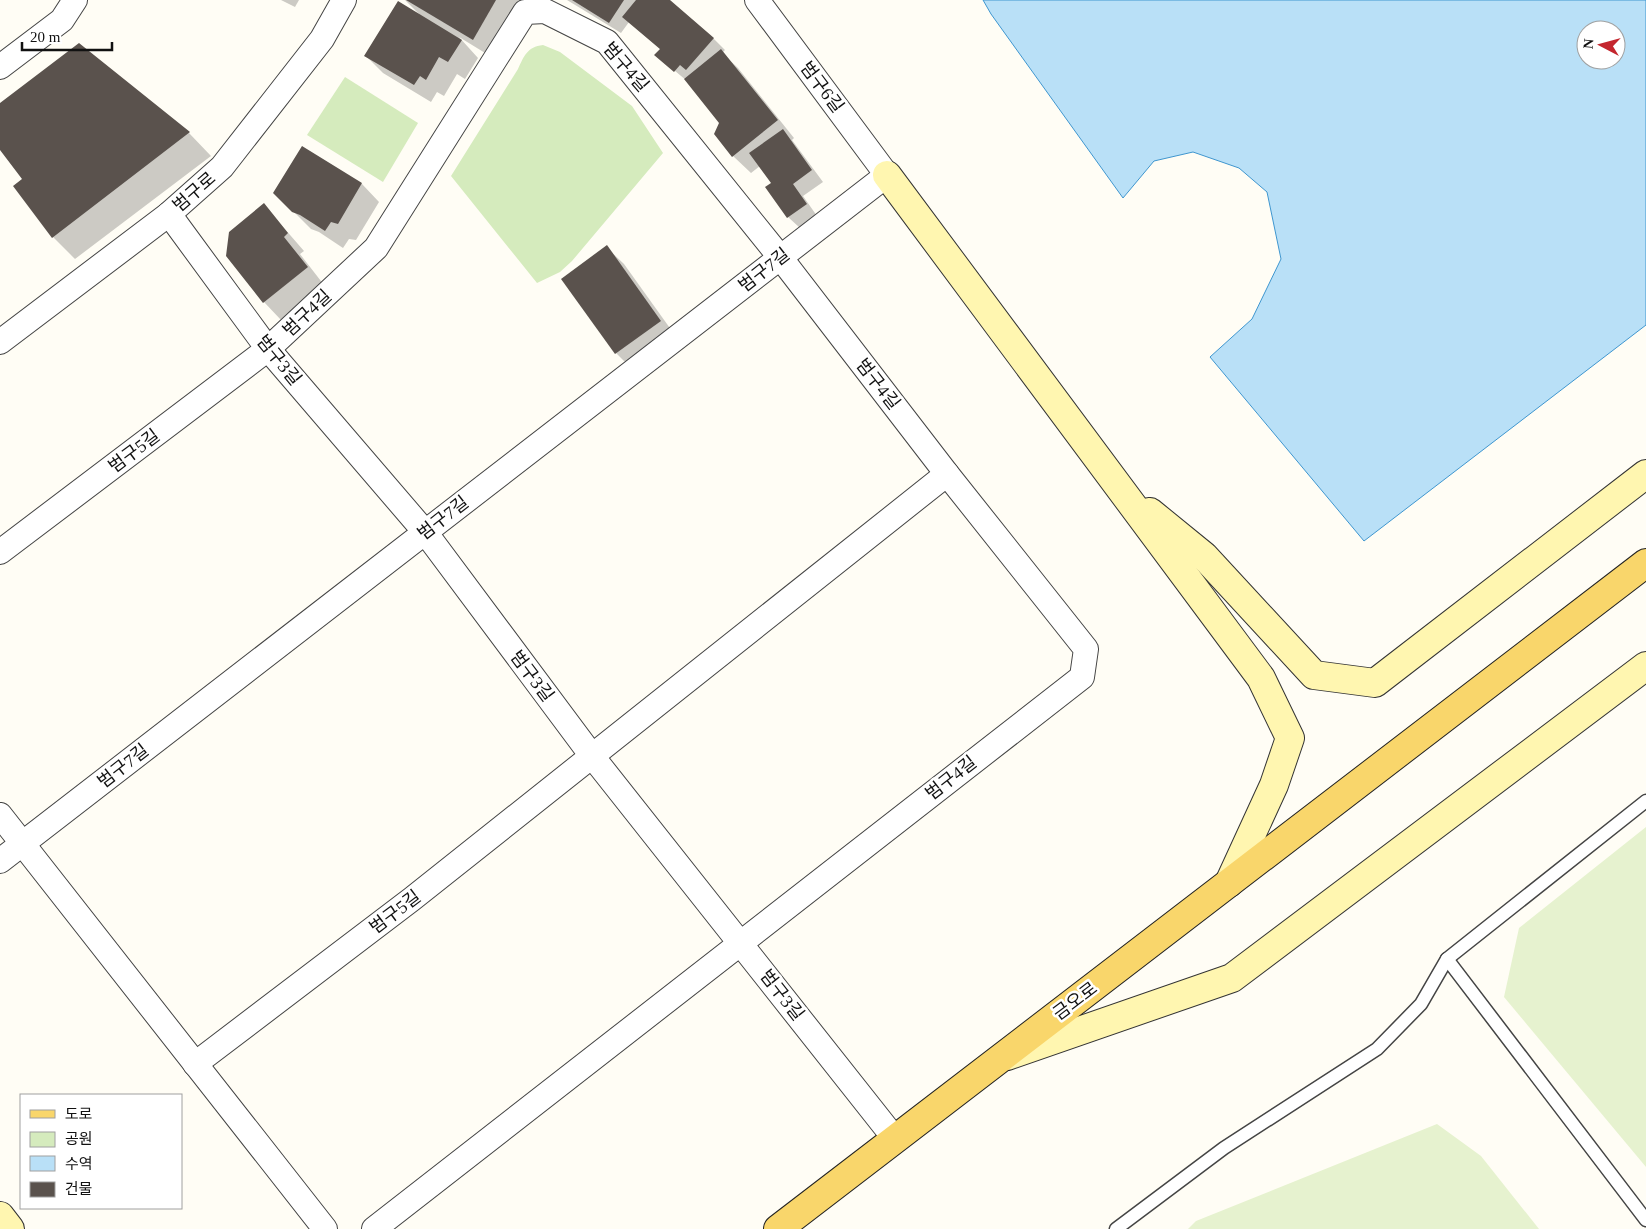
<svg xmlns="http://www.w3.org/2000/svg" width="1646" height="1229" font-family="'Times New Roman','Noto Sans KR',serif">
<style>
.green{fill:#d5ebbd}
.pitch{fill:#e6f2cf}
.water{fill:#b9e0f7;stroke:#3f96cf;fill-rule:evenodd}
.shadow{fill:#0003}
.building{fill:#5a524d}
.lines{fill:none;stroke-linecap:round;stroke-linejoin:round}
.lane-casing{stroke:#444;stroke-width:15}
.street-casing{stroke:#444;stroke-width:26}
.secondary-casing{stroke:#333;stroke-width:30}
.primary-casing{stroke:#222;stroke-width:30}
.lane{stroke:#fff;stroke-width:12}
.street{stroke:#fff;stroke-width:24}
.secondary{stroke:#fff6b0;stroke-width:28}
.primary{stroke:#f9d66b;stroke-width:28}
.labels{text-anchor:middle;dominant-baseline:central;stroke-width:5;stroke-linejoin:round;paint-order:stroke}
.street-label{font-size:18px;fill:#111;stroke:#fff}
</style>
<rect width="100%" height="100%" fill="#fffdf5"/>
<g class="green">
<path d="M543,45L560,52L632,106L663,153L572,261L560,272L537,283L451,176L518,69C524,56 527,47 543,45Z"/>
<path d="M345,77L418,123L383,182L307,135Z"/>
</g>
<g class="pitch">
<path d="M1646,827V1167L1504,997L1519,928Z"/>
<path d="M1437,1124L1481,1156L1539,1229H1188L1196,1221Z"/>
</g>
<path class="water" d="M983,0H1646V325L1364,541L1210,357L1252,319L1281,259L1267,192L1239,168L1193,152L1154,161L1123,198L991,14ZM1586,30H1616V60H1586Z"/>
<g class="shadow">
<path d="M281,0H299L295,7Z"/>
<path d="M405,0H520L522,2L490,56L459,37L478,58L465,79L457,74L444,96L437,92L431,102L383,73L366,56L419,14Z"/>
<path d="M567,0H668L713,38L725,50L722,53L738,68L794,138L792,140L823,182L803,196L817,216L800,228L788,217L772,183L760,166L751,173L733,156L716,134L721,123L687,81L656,55L661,50L629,22L621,33Z"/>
<path d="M79,44L189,133L211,156L75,259L53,237L23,179L0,148V105Z"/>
<path d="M303,148L362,184L379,202L356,240L349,239L343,248L319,232L311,229L275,193Z"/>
<path d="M264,205L304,251L300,254L324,285L281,320L264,302L227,256Z"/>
<path d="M606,247L624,264L677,338L633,370L616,353Z"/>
</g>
<g class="building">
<path d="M406,0H496L473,40Z"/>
<path d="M572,0H624L609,23Z"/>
<path d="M636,0H670L714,38L686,70L680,65L674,72L654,55L660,49L622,17Z"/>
<path d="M398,1L462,40L448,62L439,57L426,80L420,76L414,85L364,56Z"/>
<path d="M79,43L190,132L52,238L13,186L22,179L0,150V103Z"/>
<path d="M721,49L778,120L732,157L714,134L719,123L684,79Z"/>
<path d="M783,129L812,170L793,184L807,204L787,218L765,187L771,183L749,153Z"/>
<path d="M302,146L362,183L338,224L331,222L325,231L300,215L292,212L273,193Z"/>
<path d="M264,203L288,233L284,237L308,267L263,303L226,256L229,232Z"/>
<path d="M607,245L661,321L615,354L561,279Z"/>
</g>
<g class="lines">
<defs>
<g id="lane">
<path d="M1447,959L1646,1220"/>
<path d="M1116,1229L1224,1148L1377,1049L1421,1004L1447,959L1646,801"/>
</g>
<g id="street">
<path d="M0,67L62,20L75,0"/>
<path d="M169,214L268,349L425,532L592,756L895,1139"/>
<path d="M0,342L169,214L222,167L322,39L344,0"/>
<path d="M0,552L268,349L376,248L525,12L545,11L607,42L780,257L947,474L1086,649L1082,677L374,1229"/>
<path d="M0,815L325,1229"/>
<path d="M0,861L887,175L757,0"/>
<path d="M195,1064L412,899L947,474"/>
</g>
<g id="secondary">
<path d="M887,175L1261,678L1290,738L1274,785L1229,883"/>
<path d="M1150,512L1204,556L1314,675L1375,683L1646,474"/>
<path d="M1007,1056L1232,978L1646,666"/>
<path d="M0,1216L10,1229"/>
</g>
<path id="primary" d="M778,1229L1646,563"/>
</defs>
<use href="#lane" class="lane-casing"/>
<use href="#street" class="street-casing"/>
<use href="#secondary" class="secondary-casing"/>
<use href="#primary" class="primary-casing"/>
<use href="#lane" class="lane"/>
<use href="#street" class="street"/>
<use href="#secondary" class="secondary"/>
<use href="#primary" class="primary"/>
</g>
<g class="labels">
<g class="street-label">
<text transform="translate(626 67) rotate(49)">범구4길</text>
<text transform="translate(822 87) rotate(53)">범구6길</text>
<text transform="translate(194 192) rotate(-41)">범구로</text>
<text transform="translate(764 270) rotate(-38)">범구7길</text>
<text transform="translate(307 313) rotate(-43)">범구4길</text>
<text transform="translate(279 360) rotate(51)">범구3길</text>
<text transform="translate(878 384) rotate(52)">범구4길</text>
<text transform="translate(134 451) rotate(-37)">범구5길</text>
<text transform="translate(443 518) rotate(-38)">범구7길</text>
<text transform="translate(532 676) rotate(53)">범구3길</text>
<text transform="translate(123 766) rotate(-38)">범구7길</text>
<text transform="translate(951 778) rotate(-38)">범구4길</text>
<text transform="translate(395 912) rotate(-37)">범구5길</text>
<text transform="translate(782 995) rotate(52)">범구3길</text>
<text transform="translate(1075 1001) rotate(-37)">금오로</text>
</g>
</g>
<rect x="20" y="1094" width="162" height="115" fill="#ffffff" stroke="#a0a0a0"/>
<rect x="30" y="1110" width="25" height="8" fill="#f9d66b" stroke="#a0a0a0"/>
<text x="65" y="1119" font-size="15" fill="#111111">도로</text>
<rect x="30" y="1132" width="25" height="15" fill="#d5ebbd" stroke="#a0a0a0"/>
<text x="65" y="1144" font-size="15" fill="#111111">공원</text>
<rect x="30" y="1156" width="25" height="15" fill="#b9e0f7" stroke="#a0a0a0"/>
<text x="65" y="1169" font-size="15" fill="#111111">수역</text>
<rect x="30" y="1182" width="25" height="15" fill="#5a524d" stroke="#a0a0a0"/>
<text x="65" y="1194" font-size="15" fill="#111111">건물</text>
<g transform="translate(1601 45) rotate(276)"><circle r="24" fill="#ffffff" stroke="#a0a0a0"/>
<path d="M0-4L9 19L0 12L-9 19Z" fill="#c4262e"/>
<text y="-8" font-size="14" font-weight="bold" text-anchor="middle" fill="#111111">N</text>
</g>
<path d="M22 42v8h90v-8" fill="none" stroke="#111111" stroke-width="2.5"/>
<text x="30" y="42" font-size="15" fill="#111111" stroke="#ffffff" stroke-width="4" paint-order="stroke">20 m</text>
</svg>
